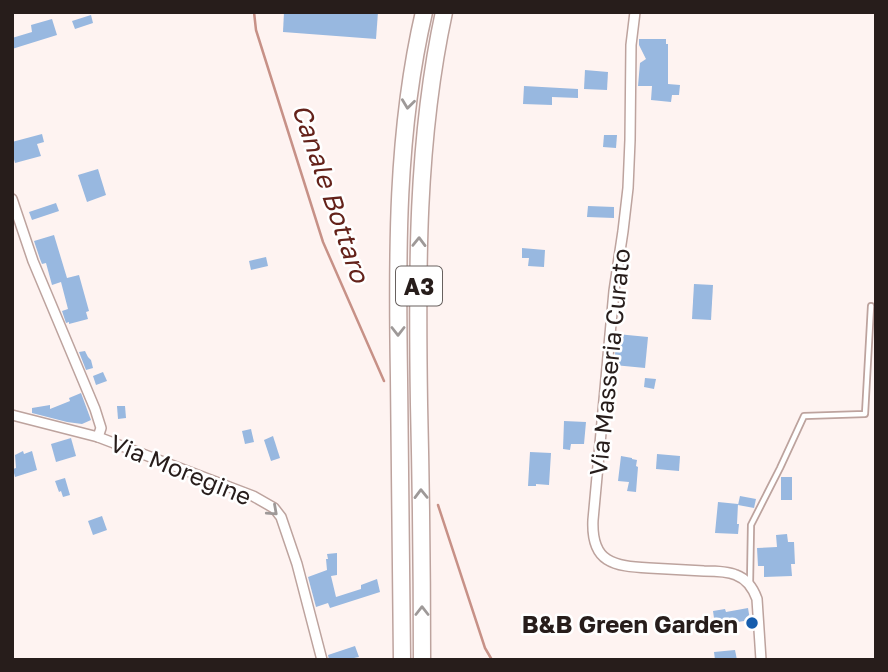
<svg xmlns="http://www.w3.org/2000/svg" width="888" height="672" font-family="'Golos Text',sans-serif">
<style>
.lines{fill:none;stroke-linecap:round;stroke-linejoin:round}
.stream{stroke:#c79187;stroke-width:2.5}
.building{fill:#98b8e0}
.lane-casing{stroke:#bda39e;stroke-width:8}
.street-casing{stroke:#bda39e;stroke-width:12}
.highway-casing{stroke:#bda39e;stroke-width:19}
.lane{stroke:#fff;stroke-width:4.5}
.street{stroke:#fff;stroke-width:9}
.highway{stroke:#fff;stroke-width:16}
.oneway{stroke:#9e9998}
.poi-dot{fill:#165dad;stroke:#fff;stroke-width:2.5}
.labels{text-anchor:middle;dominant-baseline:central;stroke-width:5;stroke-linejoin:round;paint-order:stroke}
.shield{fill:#fff;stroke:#68615f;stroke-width:2}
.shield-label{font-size:23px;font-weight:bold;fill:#271d1b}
.street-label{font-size:24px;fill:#271d1b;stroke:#fff}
.poi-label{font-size:24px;font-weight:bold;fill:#271d1b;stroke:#fff;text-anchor:end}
.water-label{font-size:26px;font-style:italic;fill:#64221a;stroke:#fff}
</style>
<rect width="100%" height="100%" fill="#fef3f1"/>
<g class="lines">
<g class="stream">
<path d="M254,12L256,30L323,242L384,381"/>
<path d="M438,505L485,648L492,660"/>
</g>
</g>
<g class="building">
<path d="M284,12H378L376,39L283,32Z"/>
<path d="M91,15L93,23L75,29L72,21Z"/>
<path d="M52,19L57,35L12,49V38L32,32L31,25Z"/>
<path d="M639,39H666V44H668V84L680,85L679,95H672L671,102L651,100L652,86H638L640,63L646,59L639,45Z"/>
<path d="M585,70L608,72L607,90L584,89Z"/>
<path d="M524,86L578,89V98L552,97V105L523,104Z"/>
<path d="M42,134L44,142L37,144L41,156L15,163L12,152V142Z"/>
<path d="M604,135H617L616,148L603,147Z"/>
<path d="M98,169L106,195L87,202L78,175Z"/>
<path d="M56,203L59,211L32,220L29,212Z"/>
<path d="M588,206L614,207V218L587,217Z"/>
<path d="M54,235L67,278L79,275L89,311L86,312L88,319L69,324V322L66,323L62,311L68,309L61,282L52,285L46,263L42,264L40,259L34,241Z"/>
<path d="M522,248L545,250L544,267L528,266L529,258H522Z"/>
<path d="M266,257L268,266L251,270L249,261Z"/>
<path d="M694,284L713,285L711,320L692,319Z"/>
<path d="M617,334L648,337L645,368L614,365Z"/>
<path d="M85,351L88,357L91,360L93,368L86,370L79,352Z"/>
<path d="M103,372L107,381L96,385L93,376Z"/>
<path d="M645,378L656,379L654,389L644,387Z"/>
<path d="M81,393L91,420L82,424L67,422L32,413V408L50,405V409L70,401L69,398Z"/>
<path d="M117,406H125L126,418L118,419Z"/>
<path d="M564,421L586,422L584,444H571L570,450L563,449Z"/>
<path d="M251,429L254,442L245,444L242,431Z"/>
<path d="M273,436L280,458L271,461L264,440Z"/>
<path d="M71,438L76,456L56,462L51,444Z"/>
<path d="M23,451L24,454L32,451L37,470L15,477L13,469L16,468L15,455Z"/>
<path d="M530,452L551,453L549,485L536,484V486H528Z"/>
<path d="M657,454L680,456L679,471L656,469Z"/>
<path d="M621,456L632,458V459L637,460L636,466L638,467L636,492L627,491L629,482L618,481Z"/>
<rect x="781" y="477" width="11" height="23"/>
<path d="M65,478L70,495L63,497L61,491L59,492L55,481Z"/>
<path d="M740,496L756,499L754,508L738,505Z"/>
<path d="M718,502L738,504L737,524H739L738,534L715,533Z"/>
<path d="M102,516L107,530L93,535L88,521Z"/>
<path d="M787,534L788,542H794L795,564H791L792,576L764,577V566H758L757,548L777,547L776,535Z"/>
<path d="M337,553V575L331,576L336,597L361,589V585L377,579L380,592L330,608L328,603L316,607L308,577L327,570L326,559H328L327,554Z"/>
<path d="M748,608L750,620L732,623L734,631L713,634L712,626L715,625L713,611L725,609L726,612Z"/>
<path d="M355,646L359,657L354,658L355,660H329L328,655Z"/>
<path d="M735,650L737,660H715L714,652Z"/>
</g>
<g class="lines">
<defs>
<path id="lane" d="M750,584L751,525L780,468L804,416L865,414L871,306"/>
<g id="street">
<path d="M635,12L631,45L630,140L628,188L623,231L614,291L593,520C591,563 614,566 649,568C667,569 686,570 704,571C714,571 727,571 736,575C747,579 753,588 757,599L761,660"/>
<path d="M12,199L33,261L95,409L101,428L98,437"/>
<path d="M12,415L98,437L253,496L274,508L281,517L297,564L322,660"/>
</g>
<g id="highway">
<path d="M402,660C401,566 400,472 399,378C397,255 396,132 424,12"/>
<path d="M422,660C422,575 421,489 419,404C417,273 416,141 444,12"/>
</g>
</defs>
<use href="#lane" class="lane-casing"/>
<use href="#street" class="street-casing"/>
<use href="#highway" class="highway-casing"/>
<use href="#lane" class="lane"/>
<use href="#street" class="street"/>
<use href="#highway" class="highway"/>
</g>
<defs><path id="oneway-chevron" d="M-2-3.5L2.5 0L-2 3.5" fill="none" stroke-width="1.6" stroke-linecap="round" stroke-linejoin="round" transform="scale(1.75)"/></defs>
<g class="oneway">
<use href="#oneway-chevron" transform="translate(408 104) rotate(97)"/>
<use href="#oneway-chevron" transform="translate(419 242) rotate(-89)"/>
<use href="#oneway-chevron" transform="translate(398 331) rotate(90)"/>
<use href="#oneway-chevron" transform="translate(421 494) rotate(-91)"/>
<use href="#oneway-chevron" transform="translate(273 511) rotate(42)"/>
<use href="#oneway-chevron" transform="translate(422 611) rotate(-90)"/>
</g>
<circle class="poi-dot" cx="752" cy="623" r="7"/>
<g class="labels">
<rect class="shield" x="396" y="266.5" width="46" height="39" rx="5"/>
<g class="shield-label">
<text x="419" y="286">A3</text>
</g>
<g class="street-label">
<text transform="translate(609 362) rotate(-84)">Via Masseria Curato</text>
<text transform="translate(181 469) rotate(22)">Via Moregine</text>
</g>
<g class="poi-label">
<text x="738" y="623">B&amp;B Green Garden</text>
</g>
<g class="water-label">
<text transform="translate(331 193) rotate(71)">Canale Bottaro</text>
</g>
</g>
<rect width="888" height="672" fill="none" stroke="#271d1b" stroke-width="28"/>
</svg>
